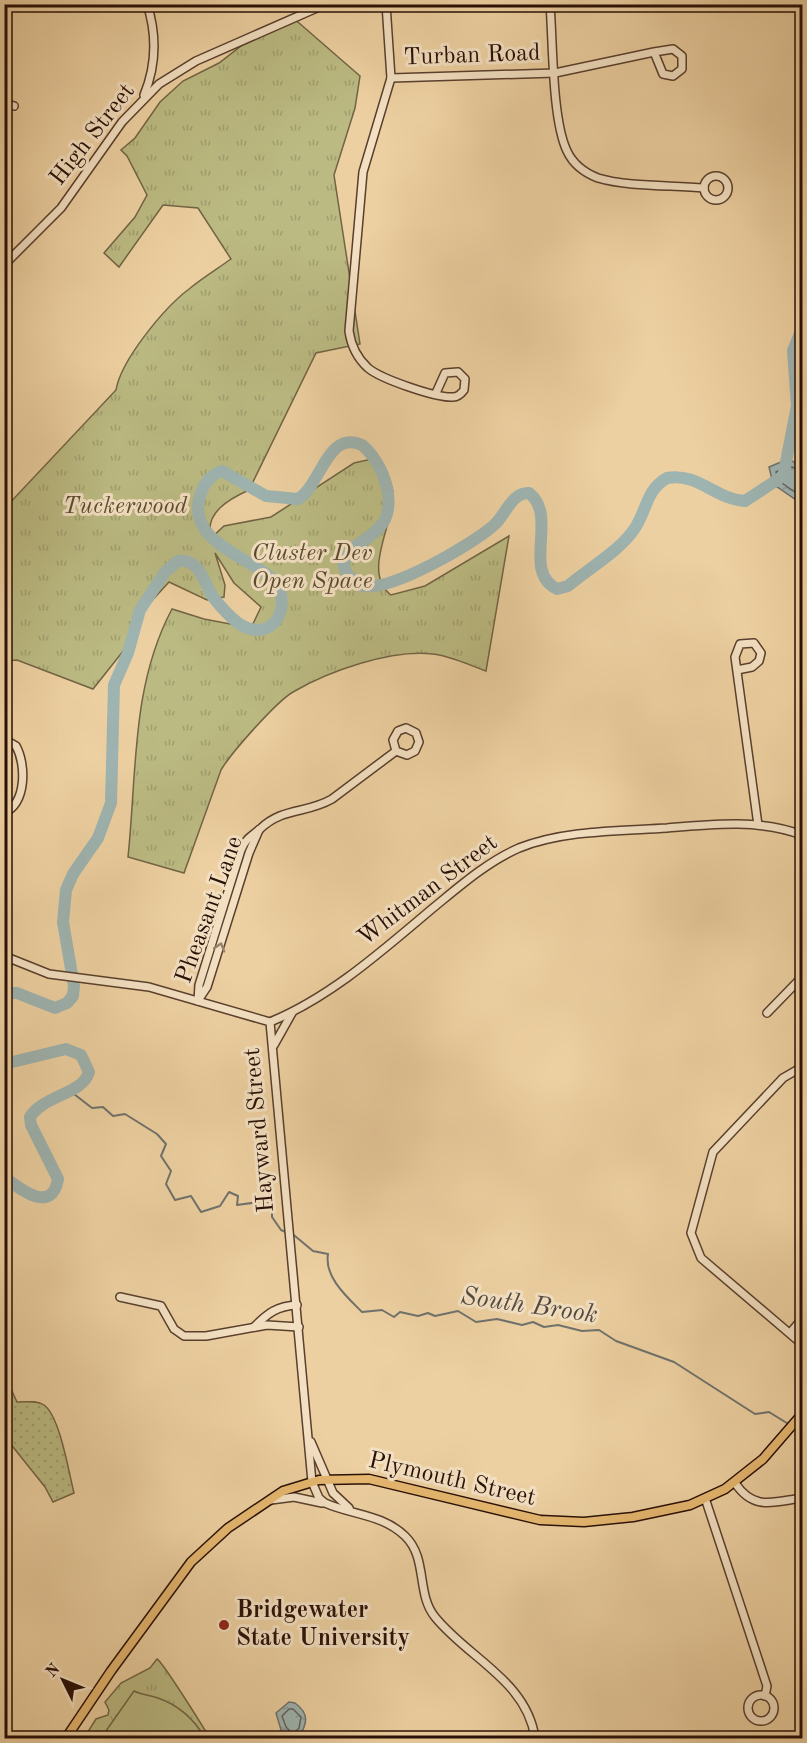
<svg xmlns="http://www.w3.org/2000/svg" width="807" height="1743" font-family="'Old Standard TT',serif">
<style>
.grass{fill:url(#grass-dots);stroke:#726444;stroke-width:1.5}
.park{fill:url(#park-tufts);stroke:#726444;stroke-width:1.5}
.pitch{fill:#bbba82;stroke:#726444;stroke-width:1.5}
.water{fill:url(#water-ripples);stroke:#6f726d;stroke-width:1.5}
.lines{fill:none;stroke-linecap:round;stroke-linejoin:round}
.shore{stroke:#63625c;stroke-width:1.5}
.stream{stroke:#6f726d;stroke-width:2}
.river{stroke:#9eb4b1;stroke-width:12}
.minor-casing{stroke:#593f2d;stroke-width:10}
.major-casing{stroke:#280f06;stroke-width:11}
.minor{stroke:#f3e0c2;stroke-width:7}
.major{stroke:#e6b870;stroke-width:8}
.oneway{stroke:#98826d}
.poi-dot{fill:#8f2418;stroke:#f3e0c2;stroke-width:2}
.labels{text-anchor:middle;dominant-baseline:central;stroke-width:6;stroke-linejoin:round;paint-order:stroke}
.street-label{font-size:24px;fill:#280f06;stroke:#f3e0c2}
.park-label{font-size:24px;font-style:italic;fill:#5b4b31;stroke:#f3e0c2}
.poi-label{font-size:24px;font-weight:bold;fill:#280f06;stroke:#f3e0c2;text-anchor:start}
.water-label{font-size:26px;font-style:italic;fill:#514942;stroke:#f3e0c2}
</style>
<defs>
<pattern id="grass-dots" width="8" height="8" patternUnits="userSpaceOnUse" patternTransform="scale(1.5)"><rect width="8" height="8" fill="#bbba82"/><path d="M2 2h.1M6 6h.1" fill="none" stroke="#a19f6f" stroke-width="1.8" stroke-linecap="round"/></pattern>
<pattern id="park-tufts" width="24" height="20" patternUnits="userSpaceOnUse" patternTransform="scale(1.5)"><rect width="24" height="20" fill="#bbba82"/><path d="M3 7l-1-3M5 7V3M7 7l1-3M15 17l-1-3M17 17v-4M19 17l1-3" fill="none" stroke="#a19f6f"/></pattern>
<pattern id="water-ripples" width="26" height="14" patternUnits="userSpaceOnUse" patternTransform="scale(1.5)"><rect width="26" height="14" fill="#9eb4b1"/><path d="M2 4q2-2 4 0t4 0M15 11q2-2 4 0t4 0" fill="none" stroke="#889a97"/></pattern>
</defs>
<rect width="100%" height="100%" fill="#edd0a1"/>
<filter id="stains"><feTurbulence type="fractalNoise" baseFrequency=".00333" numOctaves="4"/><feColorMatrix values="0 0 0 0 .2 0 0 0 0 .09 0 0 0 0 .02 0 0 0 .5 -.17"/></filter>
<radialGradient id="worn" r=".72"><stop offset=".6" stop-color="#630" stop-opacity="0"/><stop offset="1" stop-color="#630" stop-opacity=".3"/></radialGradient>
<path class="grass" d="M5,1376L17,1402C26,1402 37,1400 44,1405C60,1416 69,1474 74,1493L53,1502L45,1487L5,1437Z"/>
<g class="park">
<path d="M291,16L360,76L355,108L334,175L360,344L316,353L249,490C229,499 204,513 211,538L224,526L271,517L354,463L376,458C384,469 393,481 393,496C393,526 362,572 391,595L425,586L509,536L486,671C469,665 451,656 433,654C391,649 329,671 293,692C276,702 231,753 221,770L184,873L128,857C137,772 131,686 172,609L204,619L251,628L261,607L234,583L215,553L225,585L224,597L207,600L169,582L148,605L124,650L93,689L17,660L5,661V508L116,390C121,360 164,308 189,289C202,278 217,269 231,259L198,208L163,205L119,267L104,253L135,217L147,195L127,156L121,150L135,138L160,102L183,81L219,63L254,36Z"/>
<path d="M157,1659C163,1662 203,1727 210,1738H84L96,1719L108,1715L109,1710L105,1702L121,1683L150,1668Z"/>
</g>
<path class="pitch" d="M134,1691C142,1695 150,1695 158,1698C178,1705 194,1719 205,1738H101Z"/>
<g class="water">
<path d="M788,459L802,466V504L773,484L769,467Z"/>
<path d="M289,1702L295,1703C310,1714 307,1723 299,1738H287L281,1730L276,1713Z"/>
</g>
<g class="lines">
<g class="shore">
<path d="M802,470L788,466L776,472L779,481L802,497"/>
<path d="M289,1709H293L301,1717L299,1728L293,1734L286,1727L282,1716Z"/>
</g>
<g class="stream">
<path d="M72,1089L74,1094L92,1108L103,1107L113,1116L125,1114L157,1134L166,1144L161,1156L171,1171L166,1184L175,1200L191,1196L201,1212L220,1206L229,1192L238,1196L237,1205L266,1201L272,1208V1217L281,1230L295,1236L313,1251L328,1254C324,1277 347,1297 362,1312L382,1310L394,1317L400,1312L418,1316L428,1313L435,1316L458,1311L476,1322L497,1319L522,1325L533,1322L544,1327L558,1325L582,1331L599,1330L616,1341L674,1362L755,1414L769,1412L790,1425"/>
<path d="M795,1428L802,1432"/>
</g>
<g class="river">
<path d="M784,472L797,406L793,351L802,328"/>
<path d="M4,993H17L55,1008L67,1003L73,996L74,986L63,922L66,890L73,874L98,838L111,803L114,685L128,653L140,610L165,572L178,561C200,558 204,583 213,597C220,606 229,616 238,623C267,643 290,616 279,588C267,560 181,547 201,493C204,483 212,474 222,471L266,496L298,499C321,486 327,429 362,445C383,462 400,506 379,528C367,541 350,545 343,563C345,573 353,584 364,586C392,591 471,545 493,526C505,517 511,492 529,493C559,516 521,571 557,589L568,586C589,568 620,551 635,528C647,510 646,490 667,478C697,472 717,500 745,501L783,476"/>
<path d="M4,1064L66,1049L81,1055L89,1072C83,1094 44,1095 30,1117L31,1125L58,1179C52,1215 20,1189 4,1177"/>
</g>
<defs>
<g id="minor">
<path d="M386,4L391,78L363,172L349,331C351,345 357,358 368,368C381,379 436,398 453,397C458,397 461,394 464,390L465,379L458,372L445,373L436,393"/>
<path d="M550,4C553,42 552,120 567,151C573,164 585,173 598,178C628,187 672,185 704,188"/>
<path d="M391,78L555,73L654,52L673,49L682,56V69L673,76L663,74L654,52"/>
<path d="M144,95C156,66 157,35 147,4"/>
<path d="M4,104L14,106"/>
<circle cx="716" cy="188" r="12"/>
<path d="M4,265L61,208L122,122L159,84L196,61L326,4"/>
<path d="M737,670L752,667L759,661L761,653L754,643L740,644L735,657L758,825"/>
<path d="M4,739L16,746C26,764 27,803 4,813"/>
<path d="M4,956L49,974L149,987L270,1022L312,1482L319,1498L325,1503C352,1515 382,1514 405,1536C428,1558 416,1594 435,1617C468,1658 527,1681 535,1738"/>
<path d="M199,999L207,987L249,853L259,830"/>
<path d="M198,1001L199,985L241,850C245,839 252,836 260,829C283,807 306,814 332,799L396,751L393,740L398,731L406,728L416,733L419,742L415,751L407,755L396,751"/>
<path d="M767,1013L802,977"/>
<path d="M270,1022C331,997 383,950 433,908C460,886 487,862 519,848C564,830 620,831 667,828C712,824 760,819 802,835"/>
<path d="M274,1045L292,1013"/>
<path d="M802,1067L783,1078L713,1152L691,1233L701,1258L802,1344"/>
<path d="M120,1297L161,1306L174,1329L184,1336H206L267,1325L299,1327"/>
<path d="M254,1327C268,1313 277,1306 297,1305"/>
<path d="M790,1333L802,1319"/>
<path d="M311,1442L333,1493L349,1508"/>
<path d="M735,1483C754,1511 773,1502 802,1498"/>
<path d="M705,1498L767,1686L765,1696"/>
<path d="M271,1500L294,1497L322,1503"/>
<circle cx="761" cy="1708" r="13"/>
</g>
<path id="major" d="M66,1738L111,1671L191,1562L228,1528L283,1491L319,1480L369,1479L540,1520L584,1522L633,1517L690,1505L725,1489L763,1459L802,1414"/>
</defs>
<use href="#minor" class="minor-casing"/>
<use href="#major" class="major-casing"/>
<use href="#minor" class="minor"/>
<use href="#major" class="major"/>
</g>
<defs><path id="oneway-chevron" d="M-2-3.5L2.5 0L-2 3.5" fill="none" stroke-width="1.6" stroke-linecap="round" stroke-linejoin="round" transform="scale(1.5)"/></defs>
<use class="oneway" href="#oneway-chevron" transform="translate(220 947) rotate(-73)"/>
<circle class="poi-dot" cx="224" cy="1625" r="6"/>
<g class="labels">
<g class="street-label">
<text transform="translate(472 56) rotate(-2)">Turban Road</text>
<text transform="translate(93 135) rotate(-52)">High Street</text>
<text transform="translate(428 891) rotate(-37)">Whitman Street</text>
<text transform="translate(210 910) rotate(-70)">Pheasant Lane</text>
<text transform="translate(260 1130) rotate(-95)">Hayward Street</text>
<text transform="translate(452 1480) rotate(13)">Plymouth Street</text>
</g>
<g class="park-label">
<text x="125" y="507">Tuckerwood</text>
<text x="312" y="554">Cluster Dev<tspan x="312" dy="28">Open Space</tspan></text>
</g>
<g class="poi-label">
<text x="236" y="1611">Bridgewater<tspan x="236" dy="28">State University</tspan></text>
</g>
<g class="water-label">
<text transform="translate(529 1306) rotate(8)">South Brook</text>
</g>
</g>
<rect width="807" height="1743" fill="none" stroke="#edd0a1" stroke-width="24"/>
<rect x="6" y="6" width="795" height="1731" fill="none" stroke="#280f06" stroke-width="3"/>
<rect x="12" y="12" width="783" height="1719" fill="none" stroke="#280f06" stroke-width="1.5"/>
<g transform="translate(63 1680) rotate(313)" stroke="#f3e0c2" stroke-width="4.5" paint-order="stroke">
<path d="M0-4.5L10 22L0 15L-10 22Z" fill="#280f06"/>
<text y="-9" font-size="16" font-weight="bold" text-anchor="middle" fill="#280f06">N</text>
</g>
<rect width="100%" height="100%" filter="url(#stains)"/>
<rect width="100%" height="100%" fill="url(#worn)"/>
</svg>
